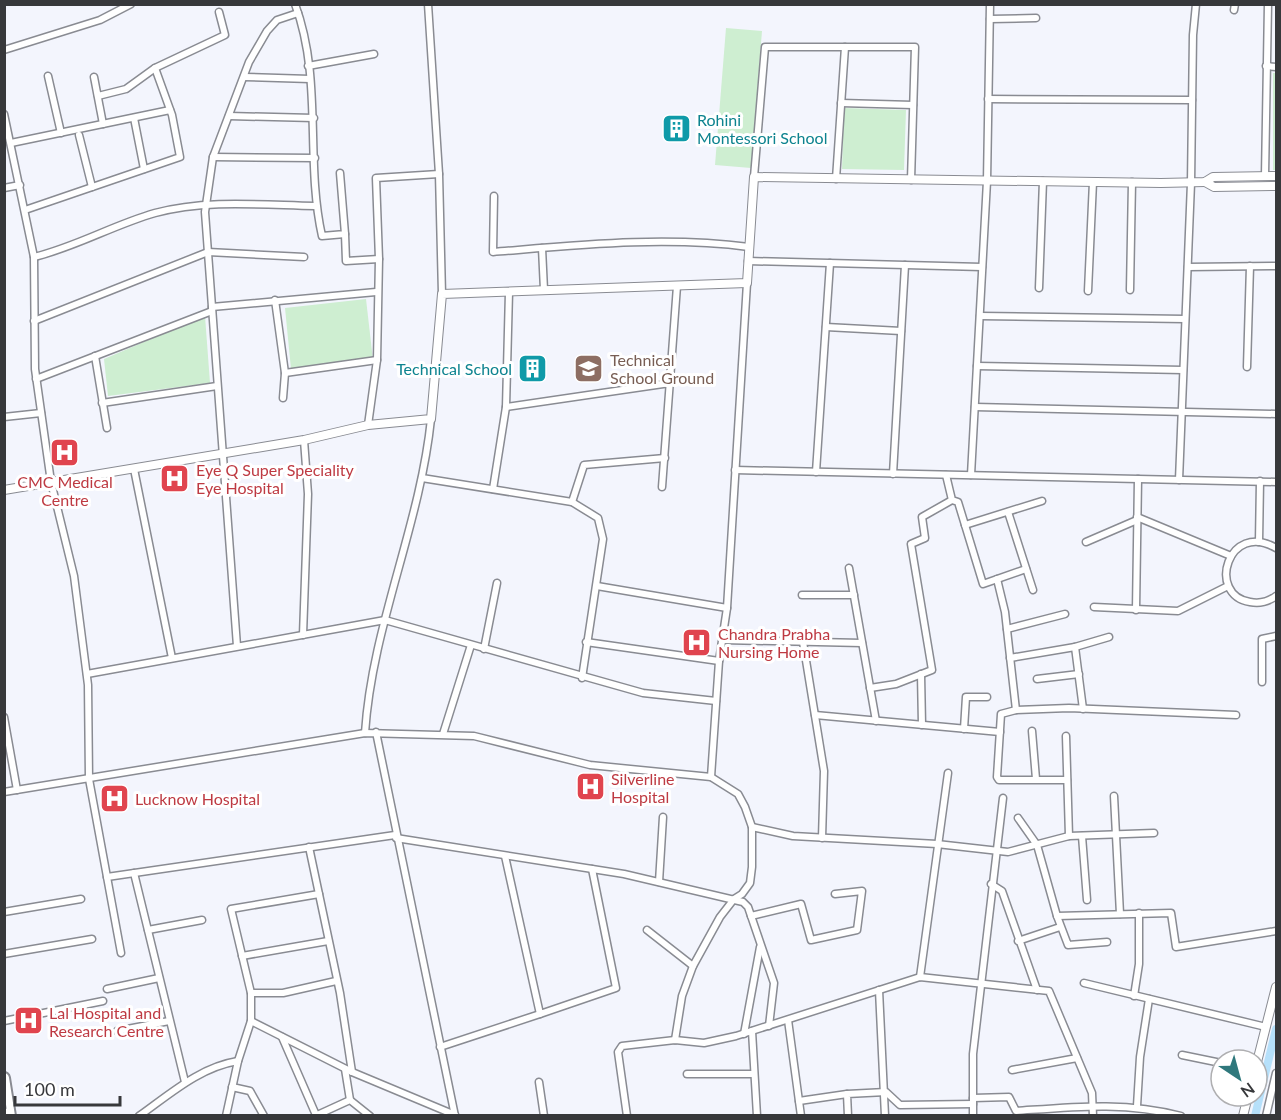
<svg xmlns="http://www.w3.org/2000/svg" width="1281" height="1120" font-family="Lato,sans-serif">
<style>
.green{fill:#ceeed1}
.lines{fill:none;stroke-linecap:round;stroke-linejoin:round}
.canal{stroke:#b6e0fa;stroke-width:8}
.minor-casing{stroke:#898b92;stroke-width:9}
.tertiary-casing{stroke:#898b92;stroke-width:10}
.trunk-casing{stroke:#898b92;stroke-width:14}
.minor{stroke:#fff;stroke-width:6}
.tertiary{stroke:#fff;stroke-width:8}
.trunk{stroke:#fff;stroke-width:10}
.rail{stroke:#9b9ca2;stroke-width:2;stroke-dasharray:10 10;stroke-linecap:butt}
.labels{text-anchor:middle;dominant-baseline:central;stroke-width:6;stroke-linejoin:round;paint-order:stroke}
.culture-label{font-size:16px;fill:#0d838f;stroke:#fff;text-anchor:start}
.education-label{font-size:16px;fill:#785e54;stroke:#fff;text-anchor:start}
.health-label{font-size:16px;fill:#be3a42;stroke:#fff;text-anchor:start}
</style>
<rect width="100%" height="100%" fill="#f3f5fd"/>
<g class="green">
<path d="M726,28L762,31L751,168L715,165Z"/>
<rect x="1273" y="73" width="3" height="97"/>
<path d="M844,108L906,110L904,170L842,169Z"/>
<path d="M366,299L373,360L291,369L285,308Z"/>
<path d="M205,316L210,383L108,396L104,359Z"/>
</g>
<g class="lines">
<path class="canal" d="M1255,1116L1276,1029"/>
<defs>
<g id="minor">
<path d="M295,4C323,79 305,160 322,236L345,234L340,173"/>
<path d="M428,4L439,174L442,294"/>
<path d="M1234,10L1235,4"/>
<path d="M990,19L1036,18"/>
<path d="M4,50L100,20L131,4"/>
<path d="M308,66L374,54"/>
<path d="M1266,66L1276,67"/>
<path d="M48,76L61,133"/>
<path d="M94,77L103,124"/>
<path d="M244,77L310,79"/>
<path d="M98,96L126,89L155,68L225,35L219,12"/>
<path d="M988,99L1192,100"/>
<path d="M841,103L913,105"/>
<path d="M4,114L34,257L35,369L51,482L74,576L88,685L89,779L121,953"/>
<path d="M229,116L314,118"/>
<path d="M134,118L144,169"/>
<path d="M79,135L92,187"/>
<path d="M11,143L170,110"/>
<path d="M213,157L315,158"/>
<path d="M1265,176L1268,4"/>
<path d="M754,177L765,47H915L911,180"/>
<path d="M836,179L845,47"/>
<path d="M4,188L20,185"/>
<path d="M494,196L493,252C579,245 663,236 749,247"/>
<path d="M25,210L180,157L172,115L155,68"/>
<path d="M345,234L346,261L379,259"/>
<path d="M542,248L544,290"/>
<path d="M34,257C76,247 113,225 155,213C206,199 263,205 315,206"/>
<path d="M748,261L982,267"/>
<path d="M1188,267L1276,266"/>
<path d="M1039,288L1043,181"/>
<path d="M1130,290L1132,182"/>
<path d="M1088,291L1093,182"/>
<path d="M275,300L285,373L283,398"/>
<path d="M212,307L376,292"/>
<path d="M980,316L1185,319"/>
<path d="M34,321L208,252L304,257"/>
<path d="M826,327L901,331"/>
<path d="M95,356L107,428"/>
<path d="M977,366L1183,370"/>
<path d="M1247,367L1250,266"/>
<path d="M285,373L377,360"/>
<path d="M36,379L212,311"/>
<path d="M102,403L217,386"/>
<path d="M506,407L670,383"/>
<path d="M975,407L1276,414"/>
<path d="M4,417L41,413"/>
<path d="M368,425L377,360L379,259L376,178L439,174"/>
<path d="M134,469L172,658"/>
<path d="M735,470L1276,482"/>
<path d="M816,472L830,263"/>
<path d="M893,474L905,265"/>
<path d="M946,475L952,500L958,502L983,584L1026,569"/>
<path d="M971,475L987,181L990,4"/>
<path d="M422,478L572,502L598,518L603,539L582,678"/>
<path d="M1179,480L1191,183L1193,35L1196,4"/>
<path d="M662,487L677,286"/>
<path d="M493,489L506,407L509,292"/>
<path d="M572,502L584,465L665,458"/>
<path d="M1008,512L1033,590"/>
<path d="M1137,517L1231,556"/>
<path d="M965,525L1042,501"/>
<path d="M1086,542L1137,520"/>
<path d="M1259,542L1260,481"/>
<path d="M1276,548C1228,520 1206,595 1250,602C1260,604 1268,602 1276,596"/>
<path d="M849,568L876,721"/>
<path d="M997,579L1005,612L1016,710"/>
<path d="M597,586L727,608"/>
<path d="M802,595H854"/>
<path d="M1094,607L1178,611L1228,586"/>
<path d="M1136,610L1138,479"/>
<path d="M1007,629L1065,614"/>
<path d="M303,635L308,494L304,440"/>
<path d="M723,640L862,643"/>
<path d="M586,642L719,661"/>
<path d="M803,642L824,771L822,838"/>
<path d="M237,646L205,212L213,157L249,62L267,31L277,20L298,13"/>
<path d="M1075,647L1083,709"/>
<path d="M484,649L497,583"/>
<path d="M1010,658L1075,647L1109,637"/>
<path d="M87,674L385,620L643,693L716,701"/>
<path d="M921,674L922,725"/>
<path d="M1037,679L1079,674"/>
<path d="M1262,682V639L1276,636"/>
<path d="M870,688L896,684L932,670L911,544L925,538L922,517L952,500"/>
<path d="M815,715L1000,732"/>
<path d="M4,717L17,790"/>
<path d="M964,729L966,697H987"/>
<path d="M1032,731L1036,779"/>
<path d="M376,732L455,1116"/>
<path d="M365,733C372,626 420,526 431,419"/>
<path d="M443,734L471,645"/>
<path d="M1066,736L1069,836"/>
<path d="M711,777L719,661L727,608L747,283"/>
<path d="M1067,780H999L997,777L1001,714L1016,710L1069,708L1236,715"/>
<path d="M4,792L365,733L474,736L590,765L711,777L738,794L745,807L752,827V867L750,883L742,894L734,899L720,917L693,966L682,996L675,1040"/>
<path d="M1114,796L1120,914"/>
<path d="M1018,818L1037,845L1057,916L1068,945L1107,942"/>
<path d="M752,827L793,836L937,844L1008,852L1069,836L1154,833"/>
<path d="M1082,836L1087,900"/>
<path d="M396,838L624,874L743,902L748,907L774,983L769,1026"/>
<path d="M309,847L340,993L352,1072"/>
<path d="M505,856L540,1014L616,988L592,869"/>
<path d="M134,873L185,1082"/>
<path d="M107,877L395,835"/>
<path d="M659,882L663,817"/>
<path d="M991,884L1002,891L1037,990"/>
<path d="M4,912L81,899"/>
<path d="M751,916L801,904L811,940L857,930L862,891L835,894"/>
<path d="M1057,916L1171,913L1176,947L1276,931"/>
<path d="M148,930L202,920"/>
<path d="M647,930L693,966"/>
<path d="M1018,941L1060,927"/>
<path d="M4,954L92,939"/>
<path d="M242,956L328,941"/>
<path d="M920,977L948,773"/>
<path d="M1084,983L1266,1027"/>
<path d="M107,989L159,978"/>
<path d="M879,990L885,1116"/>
<path d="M251,993H283L336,981"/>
<path d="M1134,996L1139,964V913"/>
<path d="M788,1020L801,1116"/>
<path d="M4,1021L103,1001"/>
<path d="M251,1021L352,1072L455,1115"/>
<path d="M117,1031L169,1021"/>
<path d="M752,1031L757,1116"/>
<path d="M744,1034L760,947"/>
<path d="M282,1037L316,1115"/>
<path d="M440,1047L540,1014"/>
<path d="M1182,1055L1221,1063"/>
<path d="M345,1069L350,1100"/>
<path d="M1012,1070L1077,1058"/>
<path d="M687,1074H754"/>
<path d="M539,1082L544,1116"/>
<path d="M232,1087L250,1091L264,1116"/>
<path d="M973,1098L1009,1097L1016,1111C1072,1107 1125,1101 1181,1116"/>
<path d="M799,1101L847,1094"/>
<path d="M1137,1106L1140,1057L1149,999"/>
<path d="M139,1116C170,1094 200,1067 238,1061"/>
<path d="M226,1116L238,1061L251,1021V993L231,909L319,894"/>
<path d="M315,1116L350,1100L370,1116"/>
<path d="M627,1116L618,1052L622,1046L675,1040L704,1043L736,1036L920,977L1049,991L1092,1093L1093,1116"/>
<path d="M848,1116L847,1094L886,1092L900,1105L973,1104"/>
<path d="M973,1116V1054L1003,798"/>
<path d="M1266,1116L1276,1073"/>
</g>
<g id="tertiary">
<path d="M1205,182L1214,187L1276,186"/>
<path d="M4,490L304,440L368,425L431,419L442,294L747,283L754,177L1161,183L1205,182L1213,177L1276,176"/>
<path d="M1257,1062L1276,987"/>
<path d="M1243,1116L1248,1096"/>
</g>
<path id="trunk" d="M4,1078L10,1116"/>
</defs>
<use href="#minor" class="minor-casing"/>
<use href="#tertiary" class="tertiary-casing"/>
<use href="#trunk" class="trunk-casing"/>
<use href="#minor" class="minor"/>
<use href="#tertiary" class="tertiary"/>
<use href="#trunk" class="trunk"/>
<path class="rail" d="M4,1099L7,1116"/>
</g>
<defs>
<symbol id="building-square" viewBox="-11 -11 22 22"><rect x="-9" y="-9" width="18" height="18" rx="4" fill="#0f9aa8" stroke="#fff"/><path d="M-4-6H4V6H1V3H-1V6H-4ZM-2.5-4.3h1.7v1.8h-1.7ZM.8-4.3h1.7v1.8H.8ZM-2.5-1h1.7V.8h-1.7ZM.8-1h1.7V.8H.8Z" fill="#fff"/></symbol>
<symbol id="school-square" viewBox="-11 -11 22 22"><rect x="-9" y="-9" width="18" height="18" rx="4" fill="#8d6e63" stroke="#fff"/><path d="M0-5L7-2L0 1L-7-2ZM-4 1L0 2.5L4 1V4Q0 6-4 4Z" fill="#fff"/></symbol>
<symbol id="hospital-square" viewBox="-11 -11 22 22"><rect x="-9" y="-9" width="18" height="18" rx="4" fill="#e0444e" stroke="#fff"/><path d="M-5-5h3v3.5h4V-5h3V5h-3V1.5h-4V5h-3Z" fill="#fff"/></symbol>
</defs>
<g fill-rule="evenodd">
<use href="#building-square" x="660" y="112" width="33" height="33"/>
<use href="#building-square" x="516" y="352" width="33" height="33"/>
<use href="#school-square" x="572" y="352" width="33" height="33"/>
<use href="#hospital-square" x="48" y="436" width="33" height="33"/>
<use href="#hospital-square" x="158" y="462" width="33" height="33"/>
<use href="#hospital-square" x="680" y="626" width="33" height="33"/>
<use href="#hospital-square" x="574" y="770" width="33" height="33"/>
<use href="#hospital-square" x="98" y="782" width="33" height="33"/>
<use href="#hospital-square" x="12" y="1004" width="33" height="33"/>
</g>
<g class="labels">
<g class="culture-label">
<text x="697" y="119">Rohini<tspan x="697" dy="18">Montessori School</tspan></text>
<text x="512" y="368" text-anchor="end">Technical School</text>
</g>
<g class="education-label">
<text x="610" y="359">Technical<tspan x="610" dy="18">School Ground</tspan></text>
</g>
<g class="health-label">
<text x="196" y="469">Eye Q Super Speciality<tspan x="196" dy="18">Eye Hospital</tspan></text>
<text x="65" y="481" text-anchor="middle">CMC Medical<tspan x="65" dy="18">Centre</tspan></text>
<text x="718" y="633">Chandra Prabha<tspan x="718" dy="18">Nursing Home</tspan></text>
<text x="611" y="778">Silverline<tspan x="611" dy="18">Hospital</tspan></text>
<text x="135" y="798">Lucknow Hospital</text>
<text x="49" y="1012">Lal Hospital and<tspan x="49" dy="18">Research Centre</tspan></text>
</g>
</g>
<rect width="1281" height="1120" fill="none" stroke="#37383b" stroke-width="12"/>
<g transform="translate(1239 1078) rotate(144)"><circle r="28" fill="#ffffff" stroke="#afafb1" stroke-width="1.5"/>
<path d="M0-4.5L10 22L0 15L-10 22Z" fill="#2f787c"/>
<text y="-9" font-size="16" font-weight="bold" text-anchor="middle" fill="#37383b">N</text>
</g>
<path d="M15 1096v9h105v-9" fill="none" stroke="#37383b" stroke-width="3"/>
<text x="24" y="1096" font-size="18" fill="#37383b" stroke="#ffffff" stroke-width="4.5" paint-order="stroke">100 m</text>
</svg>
